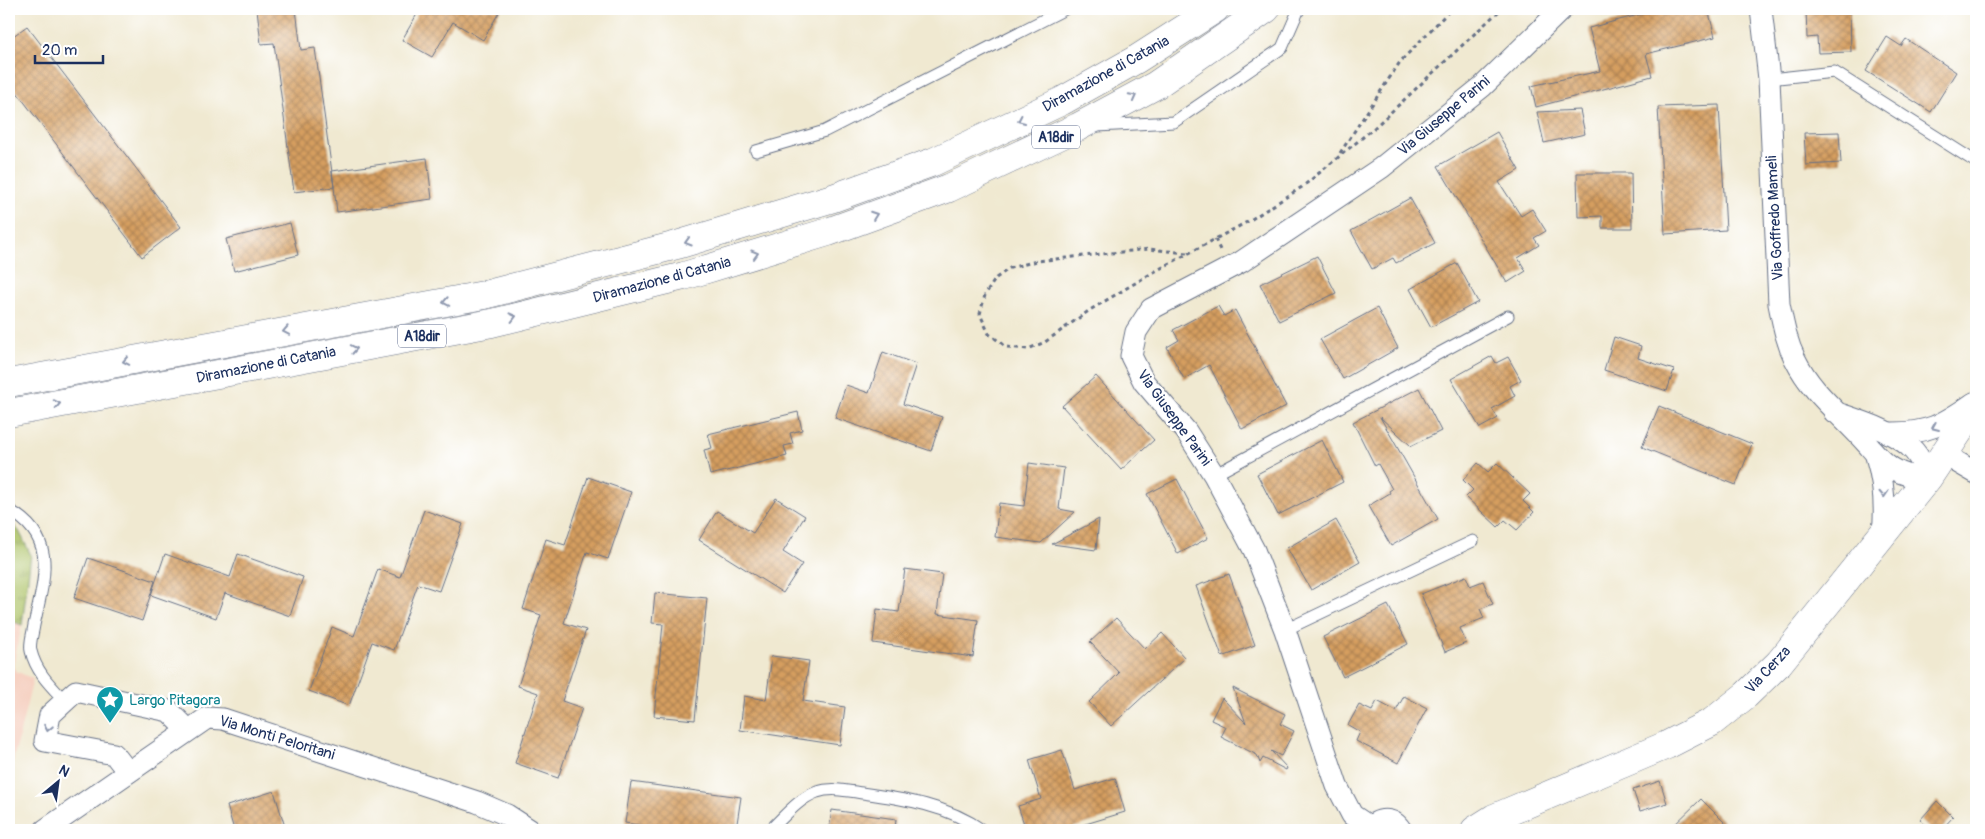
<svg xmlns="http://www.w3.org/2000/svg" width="1985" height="839" font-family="Pangolin,sans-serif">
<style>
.built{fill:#f6d2c3}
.grass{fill:url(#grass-tufts);stroke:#647962}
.building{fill:url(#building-cross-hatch)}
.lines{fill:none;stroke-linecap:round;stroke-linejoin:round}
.service-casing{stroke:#667086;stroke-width:13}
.minor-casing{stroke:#667086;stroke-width:23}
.secondary-casing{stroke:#667086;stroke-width:29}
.motorway-casing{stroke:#667086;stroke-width:29}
.path{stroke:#667086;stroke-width:3;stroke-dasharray:4 4;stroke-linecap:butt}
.service{stroke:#fff;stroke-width:11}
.minor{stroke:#fff;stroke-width:21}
.secondary{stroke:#fff;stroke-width:28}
.motorway{stroke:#fff;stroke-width:28}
.oneway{stroke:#8d97ae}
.labels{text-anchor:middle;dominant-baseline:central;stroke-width:4.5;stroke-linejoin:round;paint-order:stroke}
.shield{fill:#fff;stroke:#5f6d8e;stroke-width:1}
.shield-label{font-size:14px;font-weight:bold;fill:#1b2f5e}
.street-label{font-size:15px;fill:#1b2f5e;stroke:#fff}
.culture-label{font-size:15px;fill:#0d838f;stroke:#fff;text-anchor:start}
</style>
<defs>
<pattern id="grass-tufts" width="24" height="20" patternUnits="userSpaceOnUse" patternTransform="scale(1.25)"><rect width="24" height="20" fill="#adc367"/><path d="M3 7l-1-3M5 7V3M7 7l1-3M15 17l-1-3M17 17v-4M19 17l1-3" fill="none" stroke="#8c9f58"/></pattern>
<pattern id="building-cross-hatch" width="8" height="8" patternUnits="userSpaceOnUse" patternTransform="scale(1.25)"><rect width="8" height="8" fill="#d59e5f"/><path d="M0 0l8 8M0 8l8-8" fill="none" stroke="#ac8152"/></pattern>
</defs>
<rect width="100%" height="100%" fill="#fff"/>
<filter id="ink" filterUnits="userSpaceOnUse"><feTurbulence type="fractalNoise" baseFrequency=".02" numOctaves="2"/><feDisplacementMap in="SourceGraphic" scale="10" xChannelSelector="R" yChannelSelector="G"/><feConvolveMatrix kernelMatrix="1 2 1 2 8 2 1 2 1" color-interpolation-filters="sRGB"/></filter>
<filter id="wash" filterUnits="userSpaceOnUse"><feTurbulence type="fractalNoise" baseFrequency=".0096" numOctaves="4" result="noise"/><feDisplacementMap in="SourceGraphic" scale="20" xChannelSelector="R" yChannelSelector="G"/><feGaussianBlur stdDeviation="1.12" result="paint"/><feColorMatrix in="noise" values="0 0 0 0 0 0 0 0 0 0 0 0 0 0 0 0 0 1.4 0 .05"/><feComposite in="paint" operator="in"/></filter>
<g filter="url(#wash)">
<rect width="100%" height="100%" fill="#f0e9d1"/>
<path class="built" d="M9,620L22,625L13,666L16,671L33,679L9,777Z"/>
<path class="grass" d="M9,520L19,531L31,555L22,625L9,620Z"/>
<g id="blocks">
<g class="building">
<path d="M257,9H296L301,50L315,48L334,187L294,192L274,43L261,44Z"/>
<path d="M420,9H501L483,40L453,22L432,57L402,40Z"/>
<path d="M1661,9H1708L1715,37L1646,54L1652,76L1536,107L1531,86L1600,71L1589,28Z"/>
<path d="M1806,9H1850L1851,52L1818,53L1817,37L1807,38Z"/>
<path d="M27,26L181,227L142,257L9,82V39Z"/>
<path d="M1887,37L1901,46L1906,39L1956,72L1931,112L1866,71Z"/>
<path d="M1719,105L1726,230L1665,234L1658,107Z"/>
<path d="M1580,110L1585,134L1544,143L1537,112Z"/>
<path d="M1497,132L1519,170L1499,182L1521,216L1532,209L1546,231L1534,238L1539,245L1518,258L1526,271L1507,283L1438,166Z"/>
<path d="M1839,132L1841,163L1806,165L1804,133Z"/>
<path d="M427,158L432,199L337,212L332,171Z"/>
<path d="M1577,173H1631L1632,228H1602V216L1578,217Z"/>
<path d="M1410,198L1435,243L1396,263L1393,258L1372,269L1351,231Z"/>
<path d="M290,223L298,255L234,271L226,239Z"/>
<path d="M1317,256L1336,293L1279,321L1260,284Z"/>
<path d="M1457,263L1478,302L1431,327L1410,289Z"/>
<path d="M1218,306L1224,316L1235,310L1286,406L1242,429L1209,365L1184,379L1167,347L1179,340L1173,330Z"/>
<path d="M1377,308L1398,348L1343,379L1320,339Z"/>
<path d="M1614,337L1641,346L1638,358L1674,370L1667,391L1604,370Z"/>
<path d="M883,352L916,364L903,404L942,417L931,451L835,418L846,385L869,393Z"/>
<path d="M1492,356L1496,363L1508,357L1521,380L1510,386L1515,396L1492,409L1498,418L1480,428L1451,379Z"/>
<path d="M1096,376L1154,440L1121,470L1062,406Z"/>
<path d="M1419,388L1441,431L1411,446L1380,417L1438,519L1391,546L1368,506L1390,493L1389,491L1392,489L1378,464L1375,466L1353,422Z"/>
<path d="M1659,406L1752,444L1736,485L1642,447Z"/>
<path d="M798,412L802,430L790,433L793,444L784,446L787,456L710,475L704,450L712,448L708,434Z"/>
<path d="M1322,440L1343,482L1278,515L1257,474Z"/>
<path d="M1029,463L1064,468L1059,509L1075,512L1041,543L995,537L999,503L1024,506Z"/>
<path d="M1478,463L1488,472L1497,463L1530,494L1523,501L1534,512L1517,530L1505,520L1498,527L1466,497L1473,490L1463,480Z"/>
<path d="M588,477L631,492L608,559L587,552L564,623L586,630L562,701L582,708L558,778L515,763L538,693L518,686L541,615L523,609L546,539L565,545Z"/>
<path d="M1177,479L1208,538L1178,554L1147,494Z"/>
<path d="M776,498L805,516L783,552L802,564L783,593L699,540L717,511L753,533Z"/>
<path d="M424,510L463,524L439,591L418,584L394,650L372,642L349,706L309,691L332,627L354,636L378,569L400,577Z"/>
<path d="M1099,519L1096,550L1052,544Z"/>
<path d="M1336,520L1360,562L1311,590L1287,548Z"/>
<path d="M165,554L230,577L238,554L303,577L290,616L225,593L216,618L151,595Z"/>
<path d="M88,558L155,581L142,621L74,598Z"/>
<path d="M905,569L942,574L937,614L978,620L973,657L873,643L877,609L899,612Z"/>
<path d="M1229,574L1255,645L1222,657L1196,586Z"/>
<path d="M1466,576L1470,586L1483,581L1493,604L1480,609L1484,618L1460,628L1466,643L1445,652L1421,594Z"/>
<path d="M655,593L707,598L695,720L654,716L663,624L652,623Z"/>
<path d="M1388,605L1408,644L1343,677L1323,637Z"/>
<path d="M1116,618L1145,649L1162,633L1185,658L1111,726L1089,702L1119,673L1090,642Z"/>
<path d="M772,656L809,661L803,701L845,707L840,745L740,730L744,696L766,700Z"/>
<path d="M1233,688L1285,714L1280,724L1294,731L1281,756L1271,751L1287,768L1286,770L1263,758L1260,763L1257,755L1221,737L1226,727L1211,720L1222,698L1246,723Z"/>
<path d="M1404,696L1427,708L1398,763L1356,741L1360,732L1348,725L1359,705L1372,711L1377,701L1396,711Z"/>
<path d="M1062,750L1075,790L1115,778L1125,812L1066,830H1026L1018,806L1041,799L1029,760Z"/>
<path d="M1660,781L1667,803L1640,811L1633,790Z"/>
<path d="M631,782L741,797L736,830H674L625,823Z"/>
<path d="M274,791L286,830H234L227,806Z"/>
<path d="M1701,799L1732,830H1669Z"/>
<path d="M1937,801L1953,817L1941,830H1931L1920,820Z"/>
<path d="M832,810L896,819L895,830H829Z"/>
</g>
</g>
</g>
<g filter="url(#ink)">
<use href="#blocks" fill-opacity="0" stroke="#667086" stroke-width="1"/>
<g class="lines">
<defs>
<g id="service">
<path d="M1769,79L1834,72L1976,162"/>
<path d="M1097,126L1174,122L1282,48L1299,9"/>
<path d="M756,151L825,131L1065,9"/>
<path d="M1214,475L1508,316"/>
<path d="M9,510C59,538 44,579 34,625C33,633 29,644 31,651C36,672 51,686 65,701"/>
<path d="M1285,630L1473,541"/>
<path d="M770,830C785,816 798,799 817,792C832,787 848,791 862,793C904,799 947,805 982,830"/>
</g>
<g id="minor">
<path d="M1761,9L1769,79L1779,304C1783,323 1786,341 1795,359C1812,394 1842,415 1867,444C1875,453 1881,461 1892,468C1903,475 1915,478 1928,478C1925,469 1921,459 1914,451C1898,432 1857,420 1834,412"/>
<path d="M1888,433C1928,434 1942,425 1974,403"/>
<path d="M1945,455L1976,473"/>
<path d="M1876,456C1884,482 1886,506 1883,533"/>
<path d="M128,772L114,754L45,741L50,715L76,691L169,711L188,730"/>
<path d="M1370,827L1352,815L1337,786L1285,630L1254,550L1214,475L1186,431L1144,382L1131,356L1136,332L1151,309L1241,262L1381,168L1483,86L1562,9"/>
<path d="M45,830L207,718L223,719L477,802L507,815L530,830"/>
<path d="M1369,830C1377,817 1393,817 1401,830"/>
</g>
<path id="secondary" d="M1475,830L1494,818L1667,745L1712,722L1746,695L1779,663L1928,478L1976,406"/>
<g id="motorway">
<path d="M9,383L484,295L677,245L833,198L933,162L1062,101L1137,59L1215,9"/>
<path d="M9,413L492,323L684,276L828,232L949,188L1078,127L1156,85L1266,9"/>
</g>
</defs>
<use href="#service" class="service-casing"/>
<use href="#minor" class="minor-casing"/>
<use href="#secondary" class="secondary-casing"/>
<use href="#motorway" class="motorway-casing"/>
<g class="path">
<path d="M1340,153L1400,62L1451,9"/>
<path d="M1215,239L1220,250"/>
<path d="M1187,253L1149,249L1037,261L1010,268L996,278L985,295L980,314L989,334L1007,347L1028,349L1045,342L1090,310L1152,273L1247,222L1302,187L1374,128L1501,9"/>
</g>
<use href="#service" class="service"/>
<use href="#minor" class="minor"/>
<use href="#secondary" class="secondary"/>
<use href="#motorway" class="motorway"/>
</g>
<defs><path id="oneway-chevron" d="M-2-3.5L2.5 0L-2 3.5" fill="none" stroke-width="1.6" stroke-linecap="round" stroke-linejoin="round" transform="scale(1.25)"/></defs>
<g class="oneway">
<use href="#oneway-chevron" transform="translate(1133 97) rotate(-28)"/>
<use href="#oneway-chevron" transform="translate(1021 120) rotate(155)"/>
<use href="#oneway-chevron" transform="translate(874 215) rotate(-20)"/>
<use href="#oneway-chevron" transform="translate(688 242) rotate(163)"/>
<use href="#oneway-chevron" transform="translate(755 254) rotate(-17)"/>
<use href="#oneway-chevron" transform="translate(446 302) rotate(169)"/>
<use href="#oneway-chevron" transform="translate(513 317) rotate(-14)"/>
<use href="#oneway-chevron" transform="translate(286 331) rotate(169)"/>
<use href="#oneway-chevron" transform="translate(354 349) rotate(-11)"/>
<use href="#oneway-chevron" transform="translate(126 361) rotate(169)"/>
<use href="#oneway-chevron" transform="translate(57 404) rotate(-11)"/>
<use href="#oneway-chevron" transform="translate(1935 427) rotate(157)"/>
<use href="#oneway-chevron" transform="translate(1884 494) rotate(87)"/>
<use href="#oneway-chevron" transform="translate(48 728) rotate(101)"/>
</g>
</g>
<defs>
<symbol id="sight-pin" viewBox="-11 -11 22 30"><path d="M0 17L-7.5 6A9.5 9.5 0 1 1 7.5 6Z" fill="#0f9aa8" stroke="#fff"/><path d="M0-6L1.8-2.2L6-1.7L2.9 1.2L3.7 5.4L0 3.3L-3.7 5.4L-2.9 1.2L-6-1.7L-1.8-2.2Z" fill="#fff"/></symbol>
</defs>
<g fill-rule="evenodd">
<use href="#sight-pin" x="94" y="684" width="32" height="43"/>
</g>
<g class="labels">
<g class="shield">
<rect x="1032" y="125.5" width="48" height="23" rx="4"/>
<rect x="398" y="324.5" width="48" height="23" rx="4"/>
</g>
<g class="shield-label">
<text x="1056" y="137">A18dir</text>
<text x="422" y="336">A18dir</text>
</g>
<g class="street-label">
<text transform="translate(1106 74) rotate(-29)">Diramazione di Catania</text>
<text transform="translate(1444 116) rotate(-40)">Via Giuseppe Parini</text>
<text transform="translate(1775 218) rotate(-93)">Via Goffredo Mameli</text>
<text transform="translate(662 280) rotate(-15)">Diramazione di Catania</text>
<text transform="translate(266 365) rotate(-11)">Diramazione di Catania</text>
<text transform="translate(1174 418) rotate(54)">Via Giuseppe Parini</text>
<text transform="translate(1768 670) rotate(-47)">Via Cerza</text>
<text transform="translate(277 738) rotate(17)">Via Monti Peloritani</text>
</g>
<g class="culture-label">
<text x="129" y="700">Largo Pitagora</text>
</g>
</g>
<rect width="1985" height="839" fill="none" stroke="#fff" stroke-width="30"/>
<g transform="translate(58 782) rotate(29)" stroke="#ffffff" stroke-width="4" paint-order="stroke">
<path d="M0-4L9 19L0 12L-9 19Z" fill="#1b2f5e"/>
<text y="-8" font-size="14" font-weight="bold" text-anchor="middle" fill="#1b2f5e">N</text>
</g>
<path d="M35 55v8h68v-8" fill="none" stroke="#1b2f5e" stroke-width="2.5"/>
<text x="42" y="55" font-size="15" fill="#1b2f5e" stroke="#ffffff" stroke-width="4" paint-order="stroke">20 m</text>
</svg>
